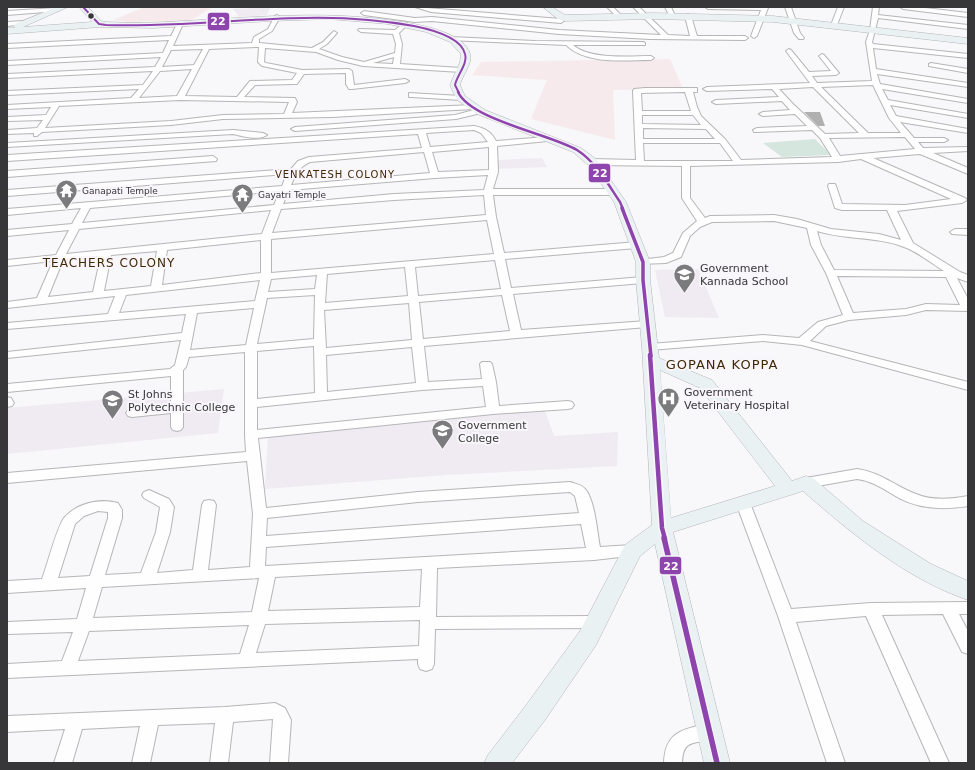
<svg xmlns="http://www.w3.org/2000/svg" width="975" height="770" font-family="'DejaVu Sans',sans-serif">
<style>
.commercial{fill:#f7eaec}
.built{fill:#f0ebf3}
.green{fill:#d5e6df}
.building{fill:#b1b0b0}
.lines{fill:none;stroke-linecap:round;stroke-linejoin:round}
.street-casing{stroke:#b6b5b7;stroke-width:2}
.secondary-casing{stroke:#b6b5b7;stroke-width:1}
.street{fill:#fefefe;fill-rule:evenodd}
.secondary{fill:#eaf1f3;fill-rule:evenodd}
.bus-1-far4-casing{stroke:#f8f6fa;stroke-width:3.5}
.bus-1-far3-casing{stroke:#f8f6fa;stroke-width:4.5}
.bus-1-far2-casing{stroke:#f8f6fa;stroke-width:6}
.bus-1-far1-casing{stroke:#f8f6fa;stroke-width:8}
.bus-1-casing{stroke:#f8f6fa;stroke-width:8}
.bus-1-far4{stroke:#8e44ad;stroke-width:2}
.bus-1-far3{stroke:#8e44ad;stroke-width:2.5}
.bus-1-far2{stroke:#8e44ad;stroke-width:3.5}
.bus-1-far1{stroke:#8e44ad;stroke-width:4.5}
.bus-1{stroke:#8e44ad;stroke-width:5.5}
.bus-dot{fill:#373638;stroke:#f8f6fa;stroke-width:1.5}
.labels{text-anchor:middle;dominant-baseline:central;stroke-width:4;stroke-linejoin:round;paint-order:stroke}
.far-poi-label{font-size:9px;fill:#373638;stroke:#f8f6fa;text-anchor:start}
.far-neighbourhood-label{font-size:10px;letter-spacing:1px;fill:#412705;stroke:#f8f6fa}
.poi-label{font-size:11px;fill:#373638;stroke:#f8f6fa;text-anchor:start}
.neighbourhood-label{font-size:12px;letter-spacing:1px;fill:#412705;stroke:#f8f6fa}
.quarter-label{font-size:13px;letter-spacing:1px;fill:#412705;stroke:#f8f6fa}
.line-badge{stroke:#f8f6fa;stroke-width:1.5}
.badge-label{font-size:11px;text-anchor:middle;font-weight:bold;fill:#fff}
</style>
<rect width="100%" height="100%" fill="#f8f7f9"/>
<g class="commercial">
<path d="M145,7H213L191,20L127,22L113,20Z"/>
<path d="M670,59L683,89L613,90L615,140L531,119L547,80L472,75L481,62Z"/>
</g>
<g class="built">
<path d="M270,7L267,15L239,17L233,9Z"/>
<path d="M542,158L547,167L496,169L498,160Z"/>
<path d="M698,269L719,318L665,317L655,270Z"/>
<path d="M224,389L218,433L7,454V408Z"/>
<path d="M544,408L554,436L618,432L617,466L446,475L265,489L268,433Z"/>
</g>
<path class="green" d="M815,139L831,155L782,157L763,143Z"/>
<path class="building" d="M804,112H820L825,126H818Z"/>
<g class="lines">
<defs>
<g id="street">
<path d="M415,7L561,19L564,21L561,23L431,12Z"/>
<path d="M607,7H613L623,17L618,18Z"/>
<path d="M633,7H639L668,35L690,36L685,16L688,14L691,16L697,36H745L748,38L745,40L650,39L559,34L432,21L415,22L364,15L361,13L364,11L415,18L432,17L559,30L661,35Z"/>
<path d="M665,7H671L675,16L674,17H670Z"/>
<path d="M705,7H768V8L757,36L754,38L751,36L761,10L708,9Z"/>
<path d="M785,7H791L800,33L804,38L803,39H799L794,33Z"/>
<path d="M838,7H844L837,25L832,26L831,25Z"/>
<path d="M873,7H879L878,15L968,25V29L878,18L872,42L873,44L968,54V58L873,48L876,69L968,83V87L877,74L880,84L968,99V103L882,89L888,100L968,114V118L890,105L896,116L968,129V133L900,122L914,138H944L948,140L944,142H918L923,148L968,147V151L933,153L968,168V174L920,154L873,158L965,198L967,200L962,203L897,211L913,243L960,272L968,275V282L957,278L968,299V311L926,310L906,315L849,320L826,326L810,341L968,382V390L802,345L763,341L650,350L646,349L644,347L646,345L650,344L763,335L799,338L818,322L843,315L826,273L811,245L807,228L774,221L712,222L700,227L690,236L681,257L666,263L639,264L638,262L639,260L664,257L673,253L683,233L697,221L682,198V166L592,165L588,162L592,159L636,160L633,91L634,89L645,88H697V92H693L697,107L701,116L725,139L741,160L832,157L820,138L812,130L754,132L753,130L757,128L807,126L795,114L763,116L759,114L763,112L790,110L782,101L716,104L712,102L716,100L779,97L772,89L707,91L703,89L707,87L810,83L786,51L789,49L791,50L809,72L831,71L819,56L822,54L824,55L839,73L836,75L812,76L817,83L872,81L866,42L870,30ZM873,85L889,118L901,133H868L821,87ZM813,87L859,133L825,134L793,104L779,89ZM685,92L691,111H642L641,93ZM642,115H693L701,125L642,124ZM643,128L706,129L715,139H643ZM905,137L915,149L840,156L829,138ZM643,143H720L733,161H644ZM861,159L951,199L905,205L842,204L836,186L835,184H829L828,186L835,208L842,210H887L901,240L879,234L831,229L797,219L774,215L710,216L705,218L690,198V166L838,162ZM817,231C845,240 876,236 904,247C918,252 931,263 944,271L834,270L821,245ZM837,276L946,277L960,305L926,304L906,309L853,313Z"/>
<path d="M900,7H917L968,13V17L903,9Z"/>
<path d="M56,8L58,9V11L7,15V11Z"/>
<path d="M277,15L280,17L272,31L259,39V43L312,48L323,42L334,31L337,33L336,34L327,44L319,49L342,57L364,62L395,53L396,44L393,34L361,32L358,30L359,29L395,30L405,22L408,24L399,33L402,44L400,64L461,68L464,70L461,72L363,66L338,60L316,52L265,48L264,62L266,63L302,70L349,69L352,71L354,85L405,79L409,81L405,83L352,89H349L346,84V73L304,74L297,84H294L255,85L244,97L295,98L297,102L292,113L473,105L477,107L473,109L332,117L223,119L171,125L42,132L37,136H34V133L7,134V130L37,128L43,120L7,121V117L46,115L51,107L7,109V105L131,98L139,89L7,95V91L143,85L153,71L7,78V74L155,67L161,57L7,65V61L163,53L169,40L7,48V44L171,36L177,24L180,22L183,24L173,46L252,43L254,37L268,29L275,16ZM256,47H259L258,62L262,66L297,73L292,80L250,81L237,97L185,96L209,49ZM203,49L194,65L162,67L171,50ZM394,57L393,64L373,63ZM192,69L177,96L139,98L160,71ZM180,100L289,102L284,114L223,115L171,121L45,128L59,106Z"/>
<path d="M24,21L27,23L26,24L7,26V22Z"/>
<path d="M450,37L535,41L643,42L645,43V45H573C590,60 630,56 651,56L654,58L651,60C624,60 587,65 566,45L448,40V38Z"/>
<path d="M931,63L968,69V73L929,66V64Z"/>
<path d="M409,93L461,96L465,98L461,100L412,97H409Z"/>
<path d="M474,110H477V114L456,119L295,131L291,129L295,127L455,115Z"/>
<path d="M474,126C484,128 491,131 496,141L547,137L551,139L547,141L497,146L498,172L493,189H613L617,192L613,195H493L496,217L504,253L637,242L642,245L637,248L505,259L511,288L643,277L648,280L643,283L513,294L521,330L647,321L653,324L647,327L424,346L428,382L482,379L480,364L482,362H490L492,364L496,382L499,406L568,401L572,402L574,405L572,408L568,409L493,414L258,438L266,508L418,492L570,482C575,484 581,484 585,489C595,500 597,532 600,547L632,545L637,547L639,551L637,555L594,560L437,568L436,617L596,616L602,617L604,622L602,627L596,628L435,629L434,664L432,669L426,671L420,669L418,664V659L7,678V664L62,661L73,632L7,634V622L77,619L86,588L7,593V581L42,579C47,566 57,527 64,518C77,503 99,498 118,503L122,510V518L105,575L141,573L156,532L160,507L144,498L142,495L144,492L149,490L169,499L174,507L170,532L157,573L193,570L202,505L204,501L209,500L214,501L216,505L208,570L250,567L253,514L247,461L7,483V473L246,452L245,435V352L189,357L186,367L183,370V427L181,430L177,431L173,430L171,427V413L132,417L128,416L126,413L128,410L132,409L171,405V376L7,392V384L170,369L175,365L181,340L7,358V352L182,333L186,314L7,329V323L108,314L115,296L7,308V302L37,298L53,261L7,266V260L56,255L69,230L7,236V230L72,224L81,208L7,215V209L282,186L287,174L7,196V190L291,169L298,161L309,157L422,148L418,134L7,161V155ZM474,130L481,133L488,142L430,147L426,133ZM489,147V170L438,172L432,152ZM424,152L430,173L291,185C296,174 299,167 310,162ZM488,175L484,190L394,194L283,204L289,190L435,178ZM280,191L274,205L82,223L90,208ZM484,195L486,215L272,233L281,209L394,200ZM271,210L262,234L66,254L79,229ZM487,220L494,254L271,273V239ZM261,240V273L162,285L167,250ZM157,251L151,286L104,291L111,255ZM101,256L93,292L48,297L63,260ZM495,260L501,289L418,296L415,267ZM405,267L408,296L325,303L327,274ZM317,275L315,289L268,292L271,279ZM260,280L255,301L119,313L126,295ZM315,295L314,339L257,344L267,298ZM502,295L510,331L423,339L419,302ZM409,303L412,340L326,348L324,310ZM254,308L246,345L190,350L197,313ZM314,346L315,393L257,399V351ZM412,347L416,383L327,392L326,355ZM483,386L486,407L257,430V407L422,390ZM570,492L575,496L579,513L266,536L267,518L418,502ZM98,511L108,512V518L90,576L58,578L75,524L84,516ZM581,524L586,548L265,566L266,547ZM422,569L420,607L268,611L275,577ZM259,578L252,612L93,618L102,587ZM420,620L419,646L256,653L265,624ZM249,625L240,654L78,661L89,631Z"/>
<path d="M233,130L263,133L267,135C259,141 242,136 233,134L7,147V143Z"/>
<path d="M213,156L217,159L216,161L7,177V171Z"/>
<path d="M955,229H968V235L952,234L950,232Z"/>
<path d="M7,397L11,398L14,403L12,406L7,407Z"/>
<path d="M857,469C880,472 895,486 916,494C932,501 952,499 968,496V506C944,510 920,509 899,498C885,490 873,481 857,479L806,488L801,486L799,483L801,480L806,478Z"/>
<path d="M743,498L748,499L750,503L791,609L871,603L968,602V614H959L968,631V654L962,652L943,614L882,615L949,763H931L866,616L796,622L845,763H827L778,616L736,503L738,499Z"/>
<path d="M275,703L285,708L291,720L288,763H270L273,719L233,722L228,763H210L215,723L158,725L150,763H132L140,726L82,729L72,763H54L65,729L7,732V716L225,707Z"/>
<path d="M709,724L715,726L718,732L715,738C696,745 683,737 682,763H664C665,732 682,729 709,724Z"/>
</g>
<g id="secondary">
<path d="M57,7H68L23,27L92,22L79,7H88L101,21L106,22C131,23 156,23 182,21C262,17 334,9 414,24C430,27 465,35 470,54C473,64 462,75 460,85L465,96L485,110L581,148L596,159L626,202L650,262V280L659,358L712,380L792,481L806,476L813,478L863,521L931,564L968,581V600C906,579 851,533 803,491L673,532L730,763H704L655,544L640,556L596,645L545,720L512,763H484L488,755L527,704L580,631L625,545L652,525L642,347L636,280V262L614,202L588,165L573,152L477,114L457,100L450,85L460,62L461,54L450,42L426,32L388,24L329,19L271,21L154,28L100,27L7,34V28H15L14,26L15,24ZM660,370L700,388L775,486L671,518Z"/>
<path d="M543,7H552L565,15L653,13L773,16L968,38V44L773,22L653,19L565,21L558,19Z"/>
</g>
</defs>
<use href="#street" class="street-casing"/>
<use href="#secondary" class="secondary-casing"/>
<use href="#street" class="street"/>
<use href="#secondary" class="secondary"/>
<defs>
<path id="bus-1-far4" d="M83,7L99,24L106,25C131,26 156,25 182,24C262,20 334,11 414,26C429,29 461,37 465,54C468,64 457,75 455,85L459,93"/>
<path id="bus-1-far3" d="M458,92C471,120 550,134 577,150C596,162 608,184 620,202L623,209"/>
<path id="bus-1-far2" d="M622,208L643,262V280L651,356"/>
<path id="bus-1-far1" d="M650,355L662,528L665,539"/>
<path id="bus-1" d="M664,538L717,763"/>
</defs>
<use href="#bus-1-far4" class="bus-1-far4-casing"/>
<use href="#bus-1-far3" class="bus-1-far3-casing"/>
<use href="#bus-1-far2" class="bus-1-far2-casing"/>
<use href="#bus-1-far1" class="bus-1-far1-casing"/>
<use href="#bus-1" class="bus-1-casing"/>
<use href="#bus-1-far4" class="bus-1-far4"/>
<use href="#bus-1-far3" class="bus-1-far3"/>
<use href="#bus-1-far2" class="bus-1-far2"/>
<use href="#bus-1-far1" class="bus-1-far1"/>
<use href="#bus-1" class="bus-1"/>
</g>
<defs>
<symbol id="temple-pin" viewBox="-11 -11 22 30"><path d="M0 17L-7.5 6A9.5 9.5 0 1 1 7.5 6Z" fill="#7b7a7c" stroke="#f8f6fa"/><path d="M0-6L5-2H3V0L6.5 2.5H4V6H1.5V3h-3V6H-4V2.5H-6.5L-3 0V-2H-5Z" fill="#fff"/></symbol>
<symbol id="school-pin" viewBox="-11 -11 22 30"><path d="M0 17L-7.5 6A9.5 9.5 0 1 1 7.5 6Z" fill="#7b7a7c" stroke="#f8f6fa"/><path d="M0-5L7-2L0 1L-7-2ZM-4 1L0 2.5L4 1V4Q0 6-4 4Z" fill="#fff"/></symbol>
<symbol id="hospital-pin" viewBox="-11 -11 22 30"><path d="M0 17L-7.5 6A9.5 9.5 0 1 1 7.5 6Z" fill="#7b7a7c" stroke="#f8f6fa"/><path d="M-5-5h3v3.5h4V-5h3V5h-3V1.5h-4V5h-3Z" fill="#fff"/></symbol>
<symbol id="university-pin" viewBox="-11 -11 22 30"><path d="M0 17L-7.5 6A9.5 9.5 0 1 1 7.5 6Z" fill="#7b7a7c" stroke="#f8f6fa"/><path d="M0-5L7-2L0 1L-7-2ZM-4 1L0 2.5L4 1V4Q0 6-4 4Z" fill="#fff"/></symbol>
</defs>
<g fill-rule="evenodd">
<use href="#temple-pin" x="54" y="178" width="25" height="34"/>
<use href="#temple-pin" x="230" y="182" width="25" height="34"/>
<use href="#school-pin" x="672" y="262" width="25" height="34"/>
<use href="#hospital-pin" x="656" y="386" width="25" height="34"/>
<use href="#university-pin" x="100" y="388" width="25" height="34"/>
<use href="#university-pin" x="430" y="418" width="25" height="34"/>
</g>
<circle class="bus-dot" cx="91" cy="16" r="3.5"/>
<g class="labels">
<g class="far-poi-label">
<text x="82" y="191">Ganapati Temple</text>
<text x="258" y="195">Gayatri Temple</text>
</g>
<g class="far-neighbourhood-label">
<text x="335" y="174">VENKATESH COLONY</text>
</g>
<g class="poi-label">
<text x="700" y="268">Government<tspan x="700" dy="13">Kannada School</tspan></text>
<text x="684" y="392">Government<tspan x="684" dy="13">Veterinary Hospital</tspan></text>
<text x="128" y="394">St Johns<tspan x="128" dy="13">Polytechnic College</tspan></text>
<text x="458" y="425">Government<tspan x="458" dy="13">College</tspan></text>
</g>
<g class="neighbourhood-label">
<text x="109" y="263">TEACHERS COLONY</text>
</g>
<g class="quarter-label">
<text x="722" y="364">GOPANA KOPPA</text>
</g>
</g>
<g class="line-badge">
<rect x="207" y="12" width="23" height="19" rx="4" fill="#8e44ad"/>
<rect x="588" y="163" width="23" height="20" rx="4" fill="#8e44ad"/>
<rect x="659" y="556" width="23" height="19" rx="4" fill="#8e44ad"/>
</g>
<g class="badge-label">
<text x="218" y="25">22</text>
<text x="600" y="177">22</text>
<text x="671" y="570">22</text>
</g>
<rect width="975" height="770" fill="none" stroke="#373638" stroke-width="16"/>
</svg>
